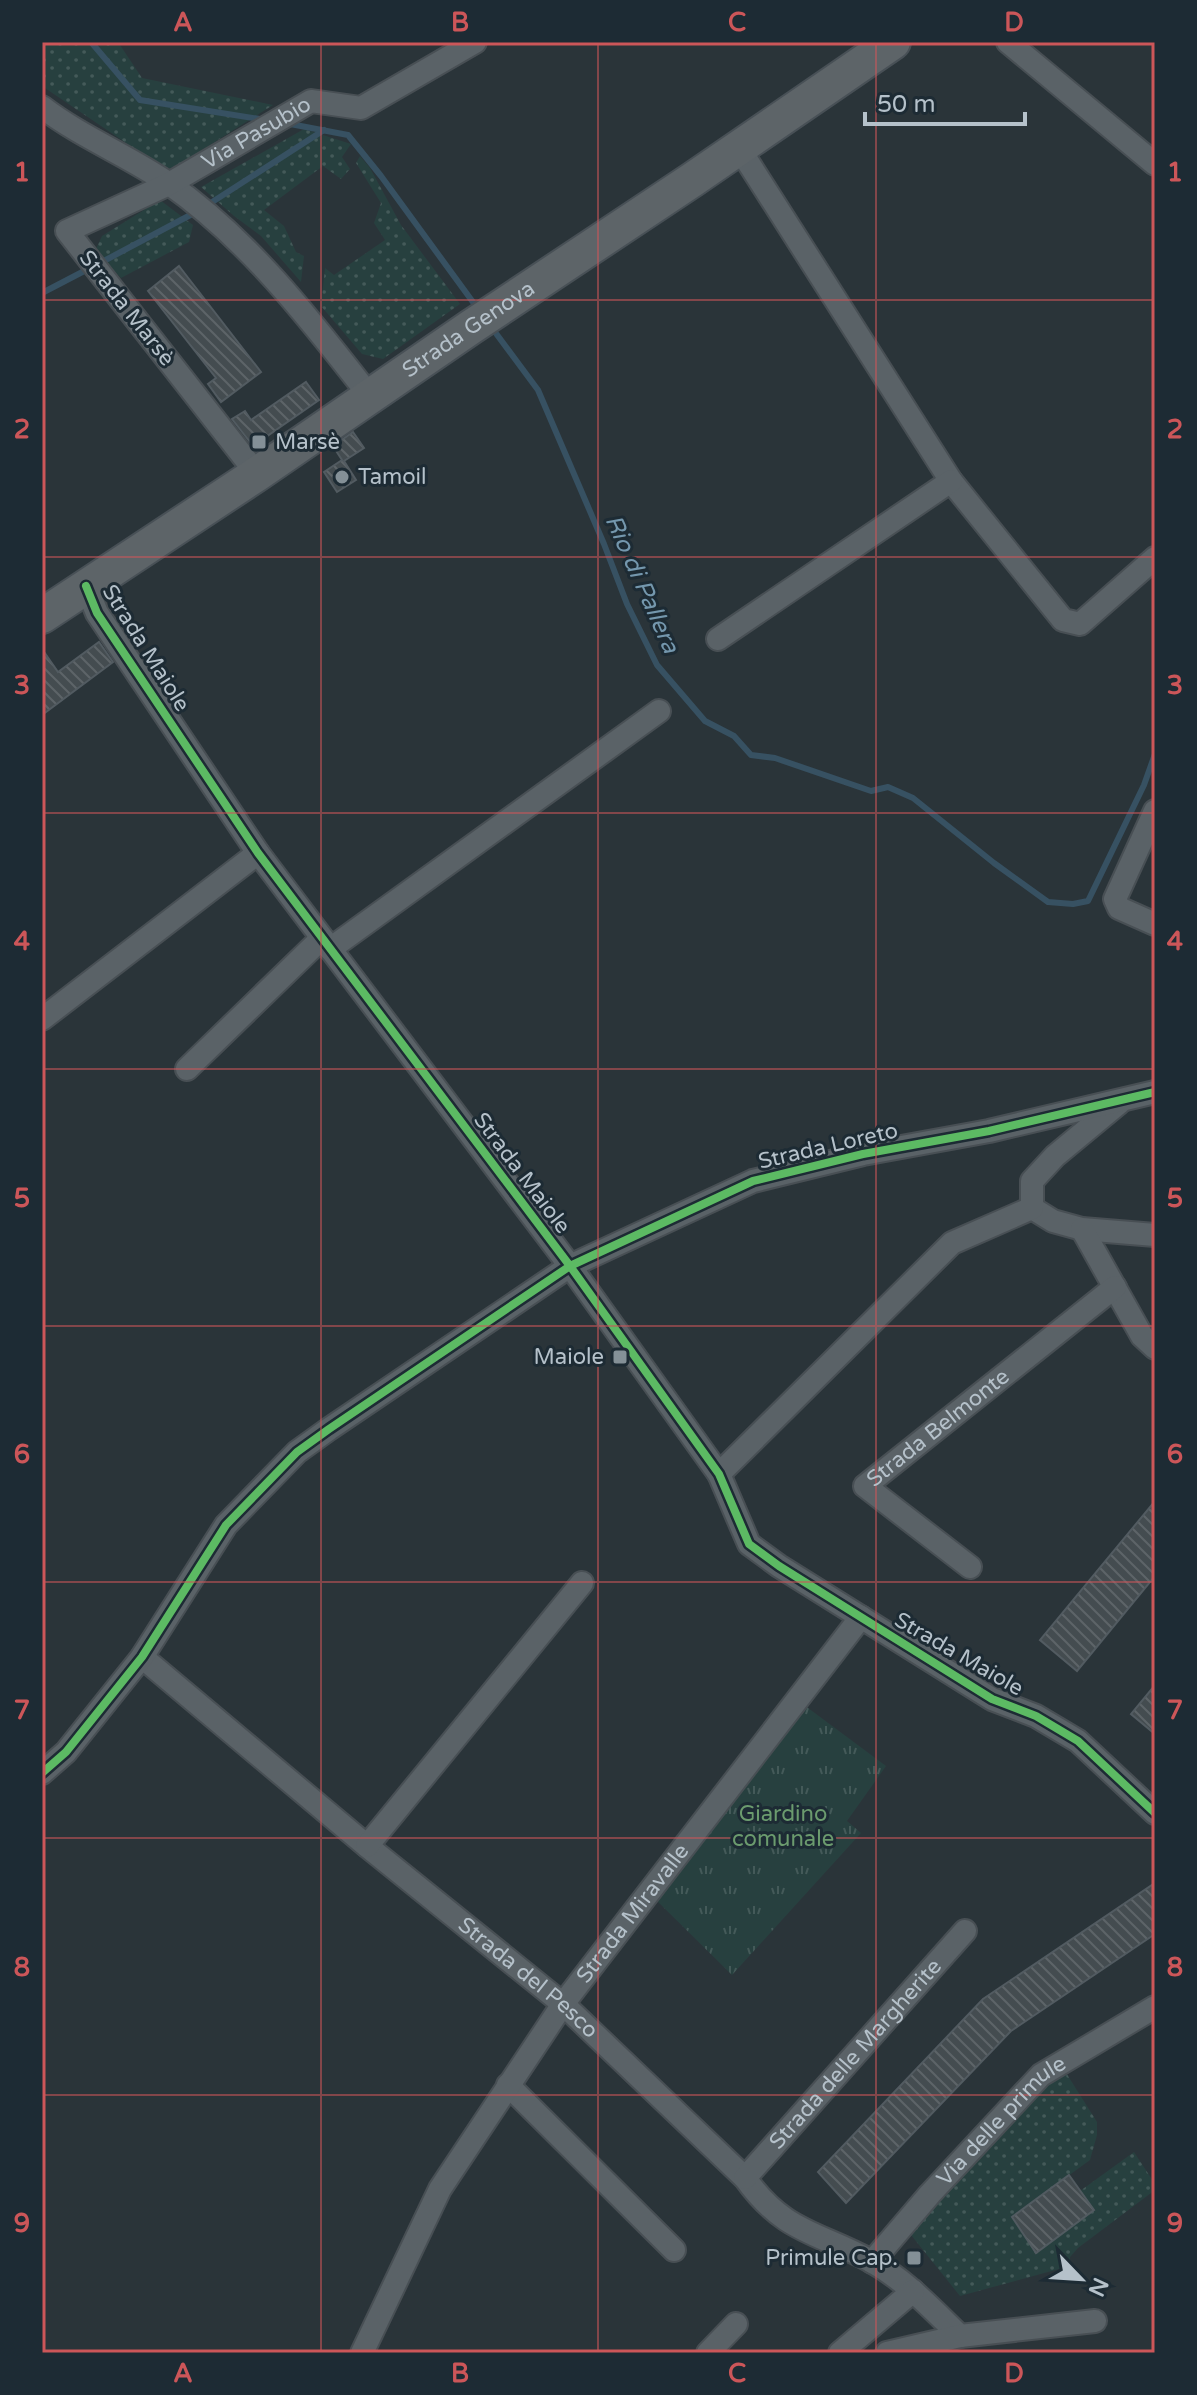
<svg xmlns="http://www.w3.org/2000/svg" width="1197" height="2395" font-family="'Varela Round',sans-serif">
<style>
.grass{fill:url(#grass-dots)}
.park{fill:url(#park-tufts)}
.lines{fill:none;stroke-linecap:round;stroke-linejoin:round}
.stream{stroke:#375162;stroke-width:6}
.building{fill:url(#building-back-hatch);stroke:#525b61;stroke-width:2}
.street-casing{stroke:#484f54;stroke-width:26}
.primary-casing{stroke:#485056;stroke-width:38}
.street{stroke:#5a6267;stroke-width:22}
.primary{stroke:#5d6468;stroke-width:34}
.cycleway-casing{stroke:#1d2b34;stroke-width:13}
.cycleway{stroke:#5cba63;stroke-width:8}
.grid{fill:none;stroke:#cc5659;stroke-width:2;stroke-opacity:0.55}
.poi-dot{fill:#849097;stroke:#1d2b34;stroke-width:3}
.labels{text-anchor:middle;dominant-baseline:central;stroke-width:6;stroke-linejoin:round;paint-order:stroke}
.street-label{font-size:22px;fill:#b5c1ca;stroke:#1d2b34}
.poi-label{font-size:22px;fill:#b5c1ca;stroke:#1d2b34;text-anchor:start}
.park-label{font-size:22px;fill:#6b9b6e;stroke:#1d2b34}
.water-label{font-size:24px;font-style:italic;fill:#7497ad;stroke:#1d2b34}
.neatline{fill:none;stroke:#cc5659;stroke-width:3}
.grid-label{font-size:26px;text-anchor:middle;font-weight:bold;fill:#cc5659}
</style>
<defs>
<pattern id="grass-dots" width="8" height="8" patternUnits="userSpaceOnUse" patternTransform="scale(2)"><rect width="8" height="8" fill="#27403f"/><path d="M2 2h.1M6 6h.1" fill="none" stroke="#445a59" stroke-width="1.8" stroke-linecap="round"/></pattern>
<pattern id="park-tufts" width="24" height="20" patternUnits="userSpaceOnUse" patternTransform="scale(2)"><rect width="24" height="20" fill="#27403f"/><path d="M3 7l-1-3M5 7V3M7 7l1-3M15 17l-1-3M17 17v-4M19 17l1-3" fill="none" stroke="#445a59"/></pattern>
<pattern id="building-back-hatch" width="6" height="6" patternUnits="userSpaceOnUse" patternTransform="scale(2)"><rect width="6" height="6" fill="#444c50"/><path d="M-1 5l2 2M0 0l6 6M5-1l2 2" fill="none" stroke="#5d6468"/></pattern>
</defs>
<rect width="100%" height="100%" fill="#2a3439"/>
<g class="grass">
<path d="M42,42H118L142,78L273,105L180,164L166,170L42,86Z"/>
<path d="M304,129L351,144L342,157L350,169L341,179L323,166L264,210L284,226L296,252L304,256L301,282L261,236L234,216L201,187Z"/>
<path d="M360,156L370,168L401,225L460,304L383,359L362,354L321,306L325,268L334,275L385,240L374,223L381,203L356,163Z"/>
<path d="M160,200L193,225L189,242L121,278L95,251L102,236Z"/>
<path d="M1063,2068L1097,2122V2135L1090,2160L1012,2217L1036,2252L1093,2211L1080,2191L1134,2152L1155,2184V2190L1078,2248L1070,2257V2266L960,2296L907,2230Z"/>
</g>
<path class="park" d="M800,1702L886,1766L847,1821L861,1833L732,1975L652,1896Z"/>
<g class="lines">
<g class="stream">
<path d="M91,42L140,100L266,120"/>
<path d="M285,123L348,135L381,176L478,309"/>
<path d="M206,206L324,130"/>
<path d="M100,263L196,212"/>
<path d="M42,293L90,268"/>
<path d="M492,328L538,390L604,544L627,604L657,665L705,721L734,736L751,755L775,758L871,791L888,787L913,798L994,863L1048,902L1073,904L1088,901L1144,785L1155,754"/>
</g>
</g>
<g class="building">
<path d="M179,266L261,372L221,402L208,384L216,378L148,291Z"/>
<path d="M306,382L319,400L253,446L232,419L245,411L251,420Z"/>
<path d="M353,432L364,448L344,461L356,480L337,492L324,472L342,460L333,446Z"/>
<path d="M99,642L113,662L42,715V649L58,672Z"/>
<path d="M1155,1501V1576L1077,1671L1040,1640Z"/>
<path d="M1155,1685V1734L1131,1714Z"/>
<path d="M1155,1883V1934L1011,2031L846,2203L818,2172L983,1999Z"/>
<path d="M1069,2175L1094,2210L1036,2253L1012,2217Z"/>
</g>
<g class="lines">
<defs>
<g id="street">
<path d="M1008,42L1155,164"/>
<path d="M42,107C81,137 127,155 168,183C248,239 309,318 369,395"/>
<path d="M739,148L951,481L1063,620L1080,624L1155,558"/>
<path id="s1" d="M257,474L67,231L169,184L311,101L361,108L475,42"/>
<path d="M86,586L97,613L258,853L570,1266L719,1474L749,1544L779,1566L992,1699L1036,1716L1078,1741L1155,1813"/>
<path d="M718,639L951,481"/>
<path d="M1155,811L1115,899L1119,908L1155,924"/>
<path d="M330,949L659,711"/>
<path d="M42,1019L258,853"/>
<path d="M187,1069L322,938"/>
<path d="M1032,1208L1053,1221L1082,1229L1155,1235"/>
<path d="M1082,1229L1142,1336L1155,1348"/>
<path d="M719,1474L952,1243L1032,1208V1181L1055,1156L1119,1103"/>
<path id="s2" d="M970,1567L865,1486L1115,1287"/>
<path id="s3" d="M142,1657L367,1846L563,2004L745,2178C784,2233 818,2232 871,2261C905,2280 932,2309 960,2336"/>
<path d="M42,1773L66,1752L142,1657L226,1525L297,1452L329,1429L570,1266L753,1181L863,1154L989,1131L1155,1092"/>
<path d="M367,1846L582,1583"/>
<path d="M508,2085L674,2250"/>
<path id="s4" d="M745,2178L965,1931"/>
<path id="s5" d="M872,2262L930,2194L1041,2075L1155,2007"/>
<path id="s6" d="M362,2353L440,2189L563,2004L861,1617"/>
<path d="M708,2353L736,2324"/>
<path d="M840,2353L913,2291"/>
<path d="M887,2353L960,2336L1095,2321"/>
</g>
<g id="primary">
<path id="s7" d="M42,616L257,474L471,327L692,180L893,42"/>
</g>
</defs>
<use href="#street" class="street-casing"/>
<use href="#primary" class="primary-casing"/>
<use href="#street" class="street"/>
<use href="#primary" class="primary"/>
<defs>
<g id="cycleway">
<path d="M86,586L97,613L258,853L570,1266L719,1474L749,1544L779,1566L992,1699L1036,1716L1078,1741L1155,1813"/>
<path d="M42,1773L66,1752L142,1657L226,1525L297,1452L329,1429L570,1266L753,1181L863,1154L989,1131L1155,1092"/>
</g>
</defs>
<use href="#cycleway" class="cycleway-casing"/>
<use href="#cycleway" class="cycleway"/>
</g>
<path class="grid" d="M321,42V2353M598,42V2353M876,42V2353M42,300H1155M42,557H1155M42,813H1155M42,1069H1155M42,1326H1155M42,1582H1155M42,1838H1155M42,2095H1155"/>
<g class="poi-dot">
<rect x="251" y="434" width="16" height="16" rx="4"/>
<circle cx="342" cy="477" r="8"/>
<rect x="612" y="1349" width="16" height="16" rx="4"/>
<rect x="906" y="2250" width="16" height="16" rx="4"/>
</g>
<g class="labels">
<g class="street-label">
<text stroke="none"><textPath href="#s1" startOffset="522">Via Pasubio</textPath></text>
<text transform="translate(127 308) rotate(52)">Strada Marsè</text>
<text stroke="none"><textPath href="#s7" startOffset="514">Strada Genova</textPath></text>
<text transform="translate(146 648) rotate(58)">Strada Maiole</text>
<text transform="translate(828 1146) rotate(-13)">Strada Loreto</text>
<text transform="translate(522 1173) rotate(53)">Strada Maiole</text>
<text stroke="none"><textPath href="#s2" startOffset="226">Strada Belmonte</textPath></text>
<text transform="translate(959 1654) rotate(30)">Strada Maiole</text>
<text stroke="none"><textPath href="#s6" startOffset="518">Strada Miravalle</textPath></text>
<text stroke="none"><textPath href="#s3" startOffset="502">Strada del Pesco</textPath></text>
<text stroke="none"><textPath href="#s4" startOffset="166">Strada delle Margherite</textPath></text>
<text stroke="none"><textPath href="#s5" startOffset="192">Via delle primule</textPath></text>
</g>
<g class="poi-label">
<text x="275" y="442">Marsè</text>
<text x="358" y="477">Tamoil</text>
<text x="604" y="1357" text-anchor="end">Maiole</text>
<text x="898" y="2258" text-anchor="end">Primule Cap.</text>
</g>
<g class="park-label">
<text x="783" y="1814">Giardino<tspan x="783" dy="25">comunale</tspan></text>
</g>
<g class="water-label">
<text transform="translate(642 584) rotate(66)">Rio di Pallera</text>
</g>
</g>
<rect width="1197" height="2395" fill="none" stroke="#1d2b34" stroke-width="88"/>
<g transform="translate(1081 2279) rotate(115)" stroke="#1d2b34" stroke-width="6" paint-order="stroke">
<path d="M0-6L14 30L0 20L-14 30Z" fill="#b5c1ca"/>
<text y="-12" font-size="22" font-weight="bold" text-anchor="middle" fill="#b5c1ca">N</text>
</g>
<path d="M865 112v12h160v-12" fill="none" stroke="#b5c1ca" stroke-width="4"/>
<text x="877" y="112" font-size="24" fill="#b5c1ca" stroke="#1d2b34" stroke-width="6" paint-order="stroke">50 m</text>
<rect x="44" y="44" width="1109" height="2307" class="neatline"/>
<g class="grid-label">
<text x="183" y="31">A</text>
<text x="460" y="31">B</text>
<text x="737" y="31">C</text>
<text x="1014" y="31">D</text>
<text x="22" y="181">1</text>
<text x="1175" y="181">1</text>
<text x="22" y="438">2</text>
<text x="1175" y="438">2</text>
<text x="22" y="694">3</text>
<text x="1175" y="694">3</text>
<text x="22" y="950">4</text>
<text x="1175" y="950">4</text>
<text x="22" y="1207">5</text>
<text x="1175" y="1207">5</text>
<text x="22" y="1463">6</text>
<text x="1175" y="1463">6</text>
<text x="22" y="1719">7</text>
<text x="1175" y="1719">7</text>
<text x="22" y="1976">8</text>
<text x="1175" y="1976">8</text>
<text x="22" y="2232">9</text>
<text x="1175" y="2232">9</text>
<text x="183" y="2382">A</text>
<text x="460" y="2382">B</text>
<text x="737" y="2382">C</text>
<text x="1014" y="2382">D</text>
</g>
</svg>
